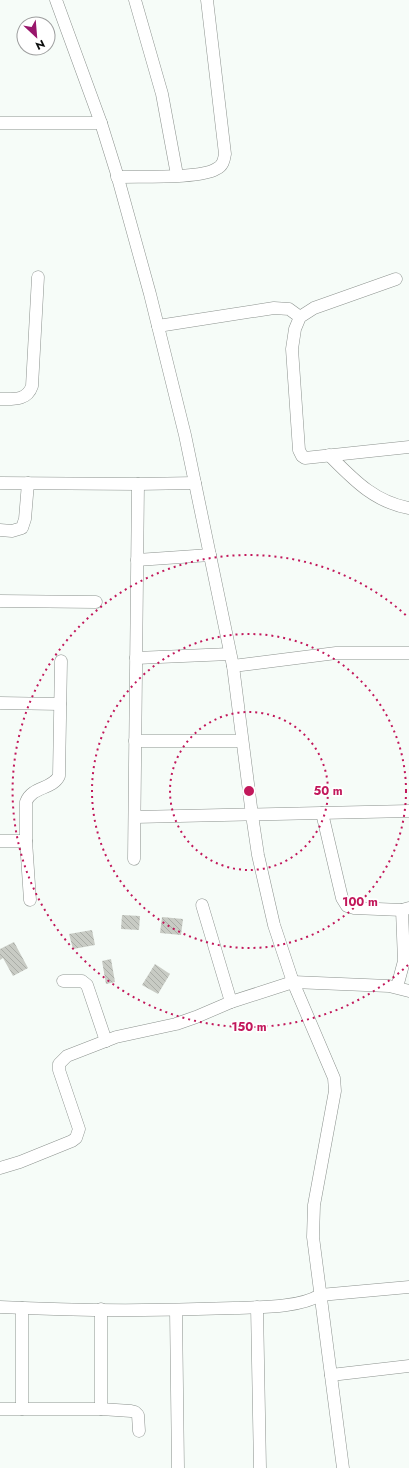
<svg xmlns="http://www.w3.org/2000/svg" width="409" height="1468" font-family="Jost,sans-serif">
<style>
.building{fill:url(#building-back-hatch)}
.lines{fill:none;stroke-linecap:round;stroke-linejoin:round}
.street-casing{stroke:#8c928e;stroke-width:13}
.street{stroke:#fff;stroke-width:12}
.ring{fill:none;stroke:#c2185b;stroke-width:2;stroke-dasharray:2 4}
.centre{fill:#c2185b;stroke:#fff;stroke-width:2}
.ring-label{font-size:12px;text-anchor:middle;font-weight:bold;fill:#c2185b;stroke:#fff;stroke-width:3.5;stroke-linejoin:round;paint-order:stroke}
</style>
<defs>
<pattern id="building-back-hatch" width="6" height="6" patternUnits="userSpaceOnUse"><rect width="6" height="6" fill="#c8cbc4"/><path d="M-1 5l2 2M0 0l6 6M5-1l2 2" fill="none" stroke="#aaada7"/></pattern>
</defs>
<rect width="100%" height="100%" fill="#f6fcf8"/>
<g class="building">
<path d="M122,915L140,916L139,930L121,929Z"/>
<path d="M162,917L183,919L181,935L160,933Z"/>
<path d="M92,930L95,945L73,949L69,934Z"/>
<path d="M14,942L28,968L13,976L3,958L0,960V949Z"/>
<path d="M111,959L115,982L106,984L102,961Z"/>
<path d="M155,964L170,974L158,994L142,985Z"/>
</g>
<g class="lines">
<defs>
<g id="street">
<path d="M56,0L101,123L116,171L150,294L185,435L233,666L252,815L258,855L274,925L293,982L334,1078L335,1091L314,1205L313,1237L343,1468"/>
<path d="M135,0L162,94L177,175"/>
<path d="M0,123H101"/>
<path d="M117,177C139,176 200,179 216,169C223,166 224,160 225,154L207,0"/>
<path d="M396,279L314,308L300,317L295,329L292,349L299,450L302,456L305,458L409,447"/>
<path d="M158,326L274,308L289,309L300,317"/>
<path d="M0,399C13,399 27,401 32,386L38,277"/>
<path d="M329,455C353,479 374,502 409,508"/>
<path d="M0,483L138,484L195,483"/>
<path d="M0,530L12,531L22,528L25,519L28,483"/>
<path d="M137,560L210,555"/>
<path d="M0,601L96,602"/>
<path d="M136,658L230,654"/>
<path d="M233,666L336,653H409"/>
<path d="M0,703L60,704"/>
<path d="M135,741H242"/>
<path d="M322,813L342,898L347,906L354,908L402,910L409,908"/>
<path d="M135,817L409,811"/>
<path d="M0,841H26L30,900"/>
<path d="M26,841V802C32,786 52,790 59,776L61,661"/>
<path d="M134,859L138,484"/>
<path d="M202,905L231,1002"/>
<path d="M63,981H82L87,985L106,1041"/>
<path d="M397,987L404,961L402,910"/>
<path d="M0,1168L20,1162L72,1141L76,1138L79,1129L59,1070V1064L67,1056L116,1037L176,1024L196,1017L231,1002L293,982L389,986L409,991"/>
<path d="M0,1307C78,1311 156,1311 234,1308C259,1307 299,1308 320,1295L409,1287"/>
<path d="M257,1307L260,1468"/>
<path d="M176,1310L178,1468"/>
<path d="M331,1375L409,1366"/>
<path d="M0,1409H101L131,1411L135,1412L138,1415L139,1431"/>
<path d="M22,1409V1308"/>
<path d="M101,1409V1309"/>
</g>
</defs>
<use href="#street" class="street-casing"/>
<use href="#street" class="street"/>
</g>
<g class="ring">
<circle cx="249" cy="791" r="79"/>
<circle cx="249" cy="791" r="157"/>
<path d="M408 965A236 236 0 1 1 408 617"/>
</g>
<circle cx="249" cy="791" r="6" class="centre"/>
<g class="ring-label">
<text x="328" y="795">50 m</text>
<text x="360" y="906">100 m</text>
<text x="249" y="1031">150 m</text>
</g>
<g transform="translate(36 36) rotate(154)"><circle r="19" fill="#ffffff" stroke="#9d9e9e"/>
<path d="M0-3L7 15L0 10L-7 15Z" fill="#99166c"/>
<text y="-6" font-size="11" font-weight="bold" text-anchor="middle" fill="#0b0d0c">N</text>
</g>
</svg>
